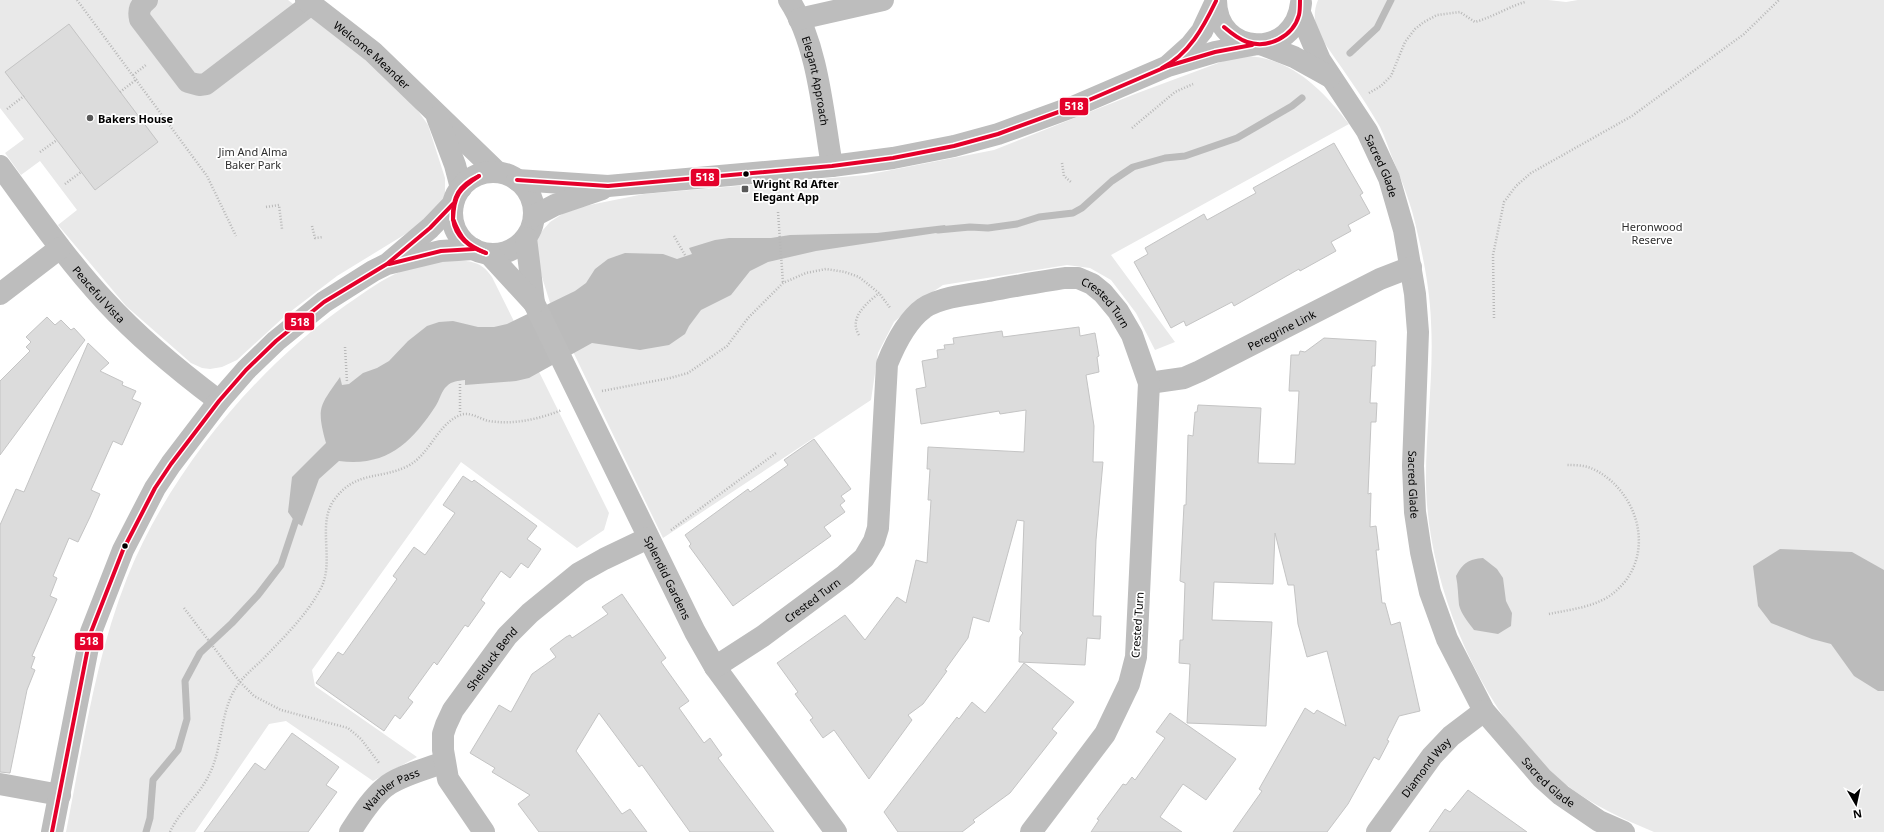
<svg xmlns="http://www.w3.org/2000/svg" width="1884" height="832" font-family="'Noto Sans',sans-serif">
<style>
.green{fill:#e9e9e9}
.water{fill:#bbb}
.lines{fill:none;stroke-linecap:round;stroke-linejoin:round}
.stream{stroke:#bbb;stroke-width:7}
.building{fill:#dcdcdc;stroke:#c4c4c4}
.path{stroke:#b8b8b8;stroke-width:2.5;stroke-dasharray:1 2;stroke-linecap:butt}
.minor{stroke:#bdbdbd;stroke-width:22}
.bus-1-casing{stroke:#fff;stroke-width:7}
.bus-1{stroke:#e4002b;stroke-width:4}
.poi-dot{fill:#595959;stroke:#fff;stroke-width:1.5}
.bus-dot{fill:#000;stroke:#fff;stroke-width:1.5}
.labels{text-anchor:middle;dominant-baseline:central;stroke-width:3.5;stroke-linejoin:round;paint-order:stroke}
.street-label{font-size:11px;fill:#000;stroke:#fff}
.poi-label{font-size:11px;font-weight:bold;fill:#000;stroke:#fff;text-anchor:start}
.park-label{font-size:11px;fill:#2e2e2e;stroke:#fff}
.line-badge{stroke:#fff;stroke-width:1.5}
.badge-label{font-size:11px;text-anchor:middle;font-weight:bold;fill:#fff}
</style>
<rect width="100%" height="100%" fill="#fff"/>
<g class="green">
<path d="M0,0H288L365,59L416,108L428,125L445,178V194L439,208L417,227L337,276L286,315L237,360L222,367L210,369L202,368L191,363L126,306L58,225L77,210L40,161L21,175L5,153L24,139L0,108Z"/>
<path d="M1318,0H1548L1566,2L1578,0H1884V832H1654C1623,819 1592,805 1565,784C1482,718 1426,584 1426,479C1426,426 1434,374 1431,322C1430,292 1424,260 1417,231C1412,206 1402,181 1392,157C1388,147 1385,137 1380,127C1362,95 1340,66 1319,35C1314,23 1313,12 1318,0Z"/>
<path d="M1245,56C1291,57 1323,90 1349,124L1111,255L1175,342L1155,350L1136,313L1111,280L1090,268L1067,265L943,285L912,306L894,322L878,353L871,400L663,538L551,306L537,261L536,243L542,231L550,222L570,209L644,194L866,175L994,150L1135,94L1229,59Z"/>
<path d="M452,260C471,261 481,261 492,277L609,513L604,530L577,548L461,462L312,670L315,686L417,757L373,781L286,721L269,724L195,832H66C83,746 95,659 127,578C169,473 254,370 346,305C364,293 382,279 402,271C418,264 435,262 452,260Z"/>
</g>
<g class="water">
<path d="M945,225L947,229L943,232L816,251L768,262L750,271L731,295L701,310L689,326L685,334L669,345L640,350L592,343L529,378L516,381L465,385V380C458,381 452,381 447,386C441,391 440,400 435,407C411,443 387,467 339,461L319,479L302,526L295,522L288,512L292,477L326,443C316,407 320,406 340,377L342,385L349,384L363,373L377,368L389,361L408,341L427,326L439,322L453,321L478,327H494L507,324L575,291L586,283L595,269L608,259L625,253L663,254L677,259L692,254L689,248L715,240L729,238H771L790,235L877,233Z"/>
<path d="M1780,549L1852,552L1884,570V691H1878L1854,676L1831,644L1812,639L1771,623L1758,606L1753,566Z"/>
<path d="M1483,558L1497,569L1503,578L1506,601L1512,613L1511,626L1498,634L1474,630C1469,623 1461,614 1459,605C1458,595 1458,586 1456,576C1463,563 1469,559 1483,558Z"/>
</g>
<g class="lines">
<g class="stream">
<path d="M1350,53L1377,28L1391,0"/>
<path d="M938,230L970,227L988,228L1017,224L1039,217L1073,213L1082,208L1112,181L1133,167L1165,158L1185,156L1237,138L1292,106L1302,98"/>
<path d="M146,832L150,818L153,780L178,750L187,719L185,681L200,653L232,623L258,595L281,565L298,514"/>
</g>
</g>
<g class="building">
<path d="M69,24L158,142L95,190L5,72Z"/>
<path d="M1334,143L1363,193L1360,195L1370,213L1348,225L1351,231L1331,242L1336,251L1300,271L1299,269L1234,306L1232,302L1186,326L1184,321L1171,328L1134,262L1148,254L1145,248L1204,214L1207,220L1256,193L1253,188Z"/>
<path d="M47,317L55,325L61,320L71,330L74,328L85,340L0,455V381L30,351L26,347L31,342L26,337Z"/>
<path d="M1079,327L1080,336L1095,333L1099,356L1097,357L1099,372L1086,375L1094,426L1093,462H1103L1096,540L1093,616H1101L1100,639L1087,638L1085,665L1019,662L1020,637L1023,633L1020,630L1024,521L1017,520L989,622L973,617L968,638L945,670L947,671L923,704L908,715L912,720L869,779L834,730L823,738L810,720L813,718L795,694L798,692L777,663L845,615L865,640L897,597L906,603L916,560L927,563L931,500H928L930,469H927L928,447L1024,452L1026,410L1000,414L999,411L921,424L916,389L926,387L922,361L938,358L937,350L945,349L944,345L954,344L953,338L1002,331L1003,337Z"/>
<path d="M1324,338L1376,341L1375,366H1372L1370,403H1377L1376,422H1371L1368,494L1371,493L1370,527L1376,526L1379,550H1376L1382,603H1385L1391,625L1400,622L1420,711L1399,716L1387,740L1389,741L1379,760L1374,757L1348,804L1327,832H1233L1262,791L1259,789L1305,708L1314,714L1317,710L1346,726L1327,651L1307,657L1298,624L1294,585H1288L1275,533L1273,584L1214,582L1212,620L1272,622L1266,726L1187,723L1190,664L1179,663L1180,640H1183L1185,583L1180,581L1184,505H1186L1188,435L1193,436L1195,412H1197L1198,405L1261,408L1258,463L1295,464L1299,391H1289L1291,355H1299L1300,351L1305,352Z"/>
<path d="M88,343L109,363L100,371L123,382L122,385L136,391L132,399L141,403L122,445L113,441L91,490L100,494L90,517L78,542L69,538L53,576L57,578L50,596L57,599L32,656L35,657L31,668L35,670L27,690L10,773L0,772V525L16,489L24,492Z"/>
<path d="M814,439L851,489L841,496L845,501L840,505L845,512L824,527L831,536L733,606L689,546L691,544L685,535L748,489L750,492L788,465L784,460Z"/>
<path d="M463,476L472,482L474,480L537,526L527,539L541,549L528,568L521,563L510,578L501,571L481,600L485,603L468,627L465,625L437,665L434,662L408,698L413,702L400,719L395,715L384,731L316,683L338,652L343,655L397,579L393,576L414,547L425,555L455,513L443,505Z"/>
<path d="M622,594L666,658L661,662L689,701L679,708L704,743L710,738L722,755L718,758L774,832H690L642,765L639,767L599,713L576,751L622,814L630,809L647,832H539L518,804L530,795L492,772L495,768L470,753L499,705L511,712L532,674L556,657L550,649L566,637L570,635L572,638L608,614L602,607Z"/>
<path d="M1024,663L1074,702L1052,729L1057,733L1010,793L973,820L975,822L962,832H898L884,812L957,717L959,719L972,702L985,713Z"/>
<path d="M1170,713L1236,759L1206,800L1183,784L1160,817L1182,832H1091L1099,820L1097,819L1123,784L1126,785L1132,777L1135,780L1165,738L1156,732Z"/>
<path d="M292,733L339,767L326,785L337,792L308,832H204L255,763L265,770Z"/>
<path d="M1468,790L1527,832H1429L1445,809L1450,812Z"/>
</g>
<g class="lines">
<g class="path">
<path d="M77,0L207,176L236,236"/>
<path d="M133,75L146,65"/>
<path d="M120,92L137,79"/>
<path d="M1369,93L1381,86L1391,76L1405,42L1415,29L1424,22L1437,15L1460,12L1475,22C1493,17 1508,7 1525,2"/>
<path d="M7,109L24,96"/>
<path d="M1132,128L1175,92L1193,84"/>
<path d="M40,152L57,140"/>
<path d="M1062,163L1064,176L1071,182"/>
<path d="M65,184L81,172"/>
<path d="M266,207L279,205L282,229"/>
<path d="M778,212L783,283"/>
<path d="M312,226L315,238L323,237"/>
<path d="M674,236L685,255"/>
<path d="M1494,318L1493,255L1504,202L1516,186L1531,173L1632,116L1744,34L1779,0"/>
<path d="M859,335C848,318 867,303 879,293"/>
<path d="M345,347L347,382"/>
<path d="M460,384V414"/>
<path d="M602,391L670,378L688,373L727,346L748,318L783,283L806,273L826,269L845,272L859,277L879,293L891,309"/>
<path d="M671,530L776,453"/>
<path d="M184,608L240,682L254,696L281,710L348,728L361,739L379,763"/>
<path d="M1549,614C1572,609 1599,607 1617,590C1657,554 1638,490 1593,469C1585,465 1574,465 1566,465"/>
<path d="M170,832C180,810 200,795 210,773C224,744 219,708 240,682C247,673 256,666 263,659C285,636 308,614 322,586C334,559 317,524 334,500C356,470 380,480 408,466C430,454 436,427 458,416C469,410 479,419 489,421C514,425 539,419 562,410"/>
</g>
<g class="minor">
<path d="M147,0C140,6 138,10 140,19L188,82L199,85L206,84L311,4"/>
<path id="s1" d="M306,0L373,52L497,172"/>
<path id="s2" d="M789,0C818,44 823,114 832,166"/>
<path d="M1216,0C1216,57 1295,60 1301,3"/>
<path id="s3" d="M1300,13L1320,60L1367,131L1389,178L1404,230L1415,294L1418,332L1413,466L1415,512L1421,552L1430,592L1447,639L1484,711L1542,778L1561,795L1599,821L1624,832"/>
<path d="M799,19L883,0"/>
<path d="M1263,45L1294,57L1330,77"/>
<path d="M1170,64L1190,46L1202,31L1216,1"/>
<path d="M437,117L455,165L461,188"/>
<path id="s4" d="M0,166C34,212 66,259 105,301C139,338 179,371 219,401"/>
<circle cx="493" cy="213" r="41"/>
<path d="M517,180L608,186L832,166L893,158L954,146L998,134L1075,106L1168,66L1215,52L1252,45"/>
<path d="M534,216L555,205L602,189"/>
<path id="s5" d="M526,238L534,303L695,632L715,667L836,832"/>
<path d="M489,254L534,303"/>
<path d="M391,261L430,228L453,204"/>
<path d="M0,294L60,248"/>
<path id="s6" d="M1149,383L1184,378L1200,371L1380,279L1411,267"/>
<path id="s7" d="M715,667L763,636L845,575L864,558L874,541L878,528L887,364C895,344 906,321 924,308C940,297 970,294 989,291C1014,286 1040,282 1065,278H1078L1092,284L1103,293L1118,311L1132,335L1149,383L1136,657L1129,684L1105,734L1031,832"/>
<path d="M0,784L60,795"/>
<path d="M52,832L91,632L123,550L155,488L171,464L219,401L246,370L276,341L324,302L373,271L387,264L441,251L474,249"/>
<path id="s8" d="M350,832C360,817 370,800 384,788C397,776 427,769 444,762"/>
<path id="s9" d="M484,832L448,779L443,750V734L446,725L453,710L507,636L530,613L579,573L604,559L648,538"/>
<path id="s10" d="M1377,832L1432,756L1451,736L1484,711"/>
</g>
<defs>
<g id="bus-1">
<path d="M1224,27C1231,33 1238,39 1247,42C1268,49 1293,37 1299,15C1300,11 1300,5 1300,0"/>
<path d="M1162,68C1189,54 1203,28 1216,1"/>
<path d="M517,180L608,186L832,166L893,158L954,146L998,134L1075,106L1168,66L1215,52L1252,45"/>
<path d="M453,219C452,197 459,185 479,176"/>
<path d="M453,219C454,195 459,189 479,176"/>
<path d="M453,219C461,239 466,245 486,253"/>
<path d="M453,219C455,237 470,248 486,253"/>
<path d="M389,264L441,251L474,249"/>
<path d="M52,832L91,632L123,550L155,488L171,464L219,401L246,370L276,341L324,302L387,264L430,228L453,204"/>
</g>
</defs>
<use href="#bus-1" class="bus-1-casing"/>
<use href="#bus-1" class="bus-1"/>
</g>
<g class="poi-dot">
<circle cx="90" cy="118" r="4"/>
<rect x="741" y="185" width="8" height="8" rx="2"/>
</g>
<g class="bus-dot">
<circle cx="746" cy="174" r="3.5"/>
<circle cx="125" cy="546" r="3.5"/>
</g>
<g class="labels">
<g class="street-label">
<text stroke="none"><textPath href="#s1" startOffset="86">Welcome Meander</textPath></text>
<text stroke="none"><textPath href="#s2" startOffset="86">Elegant Approach</textPath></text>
<text stroke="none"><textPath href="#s3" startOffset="174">Sacred Glade</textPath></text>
<text stroke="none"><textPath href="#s4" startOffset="162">Peaceful Vista</textPath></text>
<text stroke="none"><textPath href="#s7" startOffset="646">Crested Turn</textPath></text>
<text stroke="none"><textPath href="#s6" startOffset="144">Peregrine Link</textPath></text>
<text stroke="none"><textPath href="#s3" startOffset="498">Sacred Glade</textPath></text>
<text stroke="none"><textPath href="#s5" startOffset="371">Splendid Gardens</textPath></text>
<text stroke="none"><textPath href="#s7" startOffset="118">Crested Turn</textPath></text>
<text transform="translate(1137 625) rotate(-86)">Crested Turn</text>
<text stroke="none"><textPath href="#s9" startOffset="200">Shelduck Bend</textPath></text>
<text stroke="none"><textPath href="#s10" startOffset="81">Diamond Way</textPath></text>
<text stroke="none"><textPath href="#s3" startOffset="834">Sacred Glade</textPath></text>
<text stroke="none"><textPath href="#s8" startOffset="61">Warbler Pass</textPath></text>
</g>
<g class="poi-label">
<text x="98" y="118">Bakers House</text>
<text x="753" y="183">Wright Rd After<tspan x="753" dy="13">Elegant App</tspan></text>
</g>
<g class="park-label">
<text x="253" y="151">Jim And Alma<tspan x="253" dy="13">Baker Park</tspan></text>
<text x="1652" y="226">Heronwood<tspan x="1652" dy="13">Reserve</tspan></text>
</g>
</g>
<g class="line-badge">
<rect x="1059" y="97" width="30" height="19" rx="4" fill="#e4002b"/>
<rect x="690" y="168" width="30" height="19" rx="4" fill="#e4002b"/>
<rect x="284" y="312" width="31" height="19" rx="4" fill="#e4002b"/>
<rect x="74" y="632" width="30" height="19" rx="4" fill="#e4002b"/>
</g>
<g class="badge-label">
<text x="1074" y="110">518</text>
<text x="705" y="181">518</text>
<text x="300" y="326">518</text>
<text x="89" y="645">518</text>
</g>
<g transform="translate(1856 804) rotate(171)" stroke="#ffffff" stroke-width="3" paint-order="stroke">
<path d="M0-3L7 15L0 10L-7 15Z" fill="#000000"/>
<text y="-6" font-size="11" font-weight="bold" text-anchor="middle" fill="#000000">N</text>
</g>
</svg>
